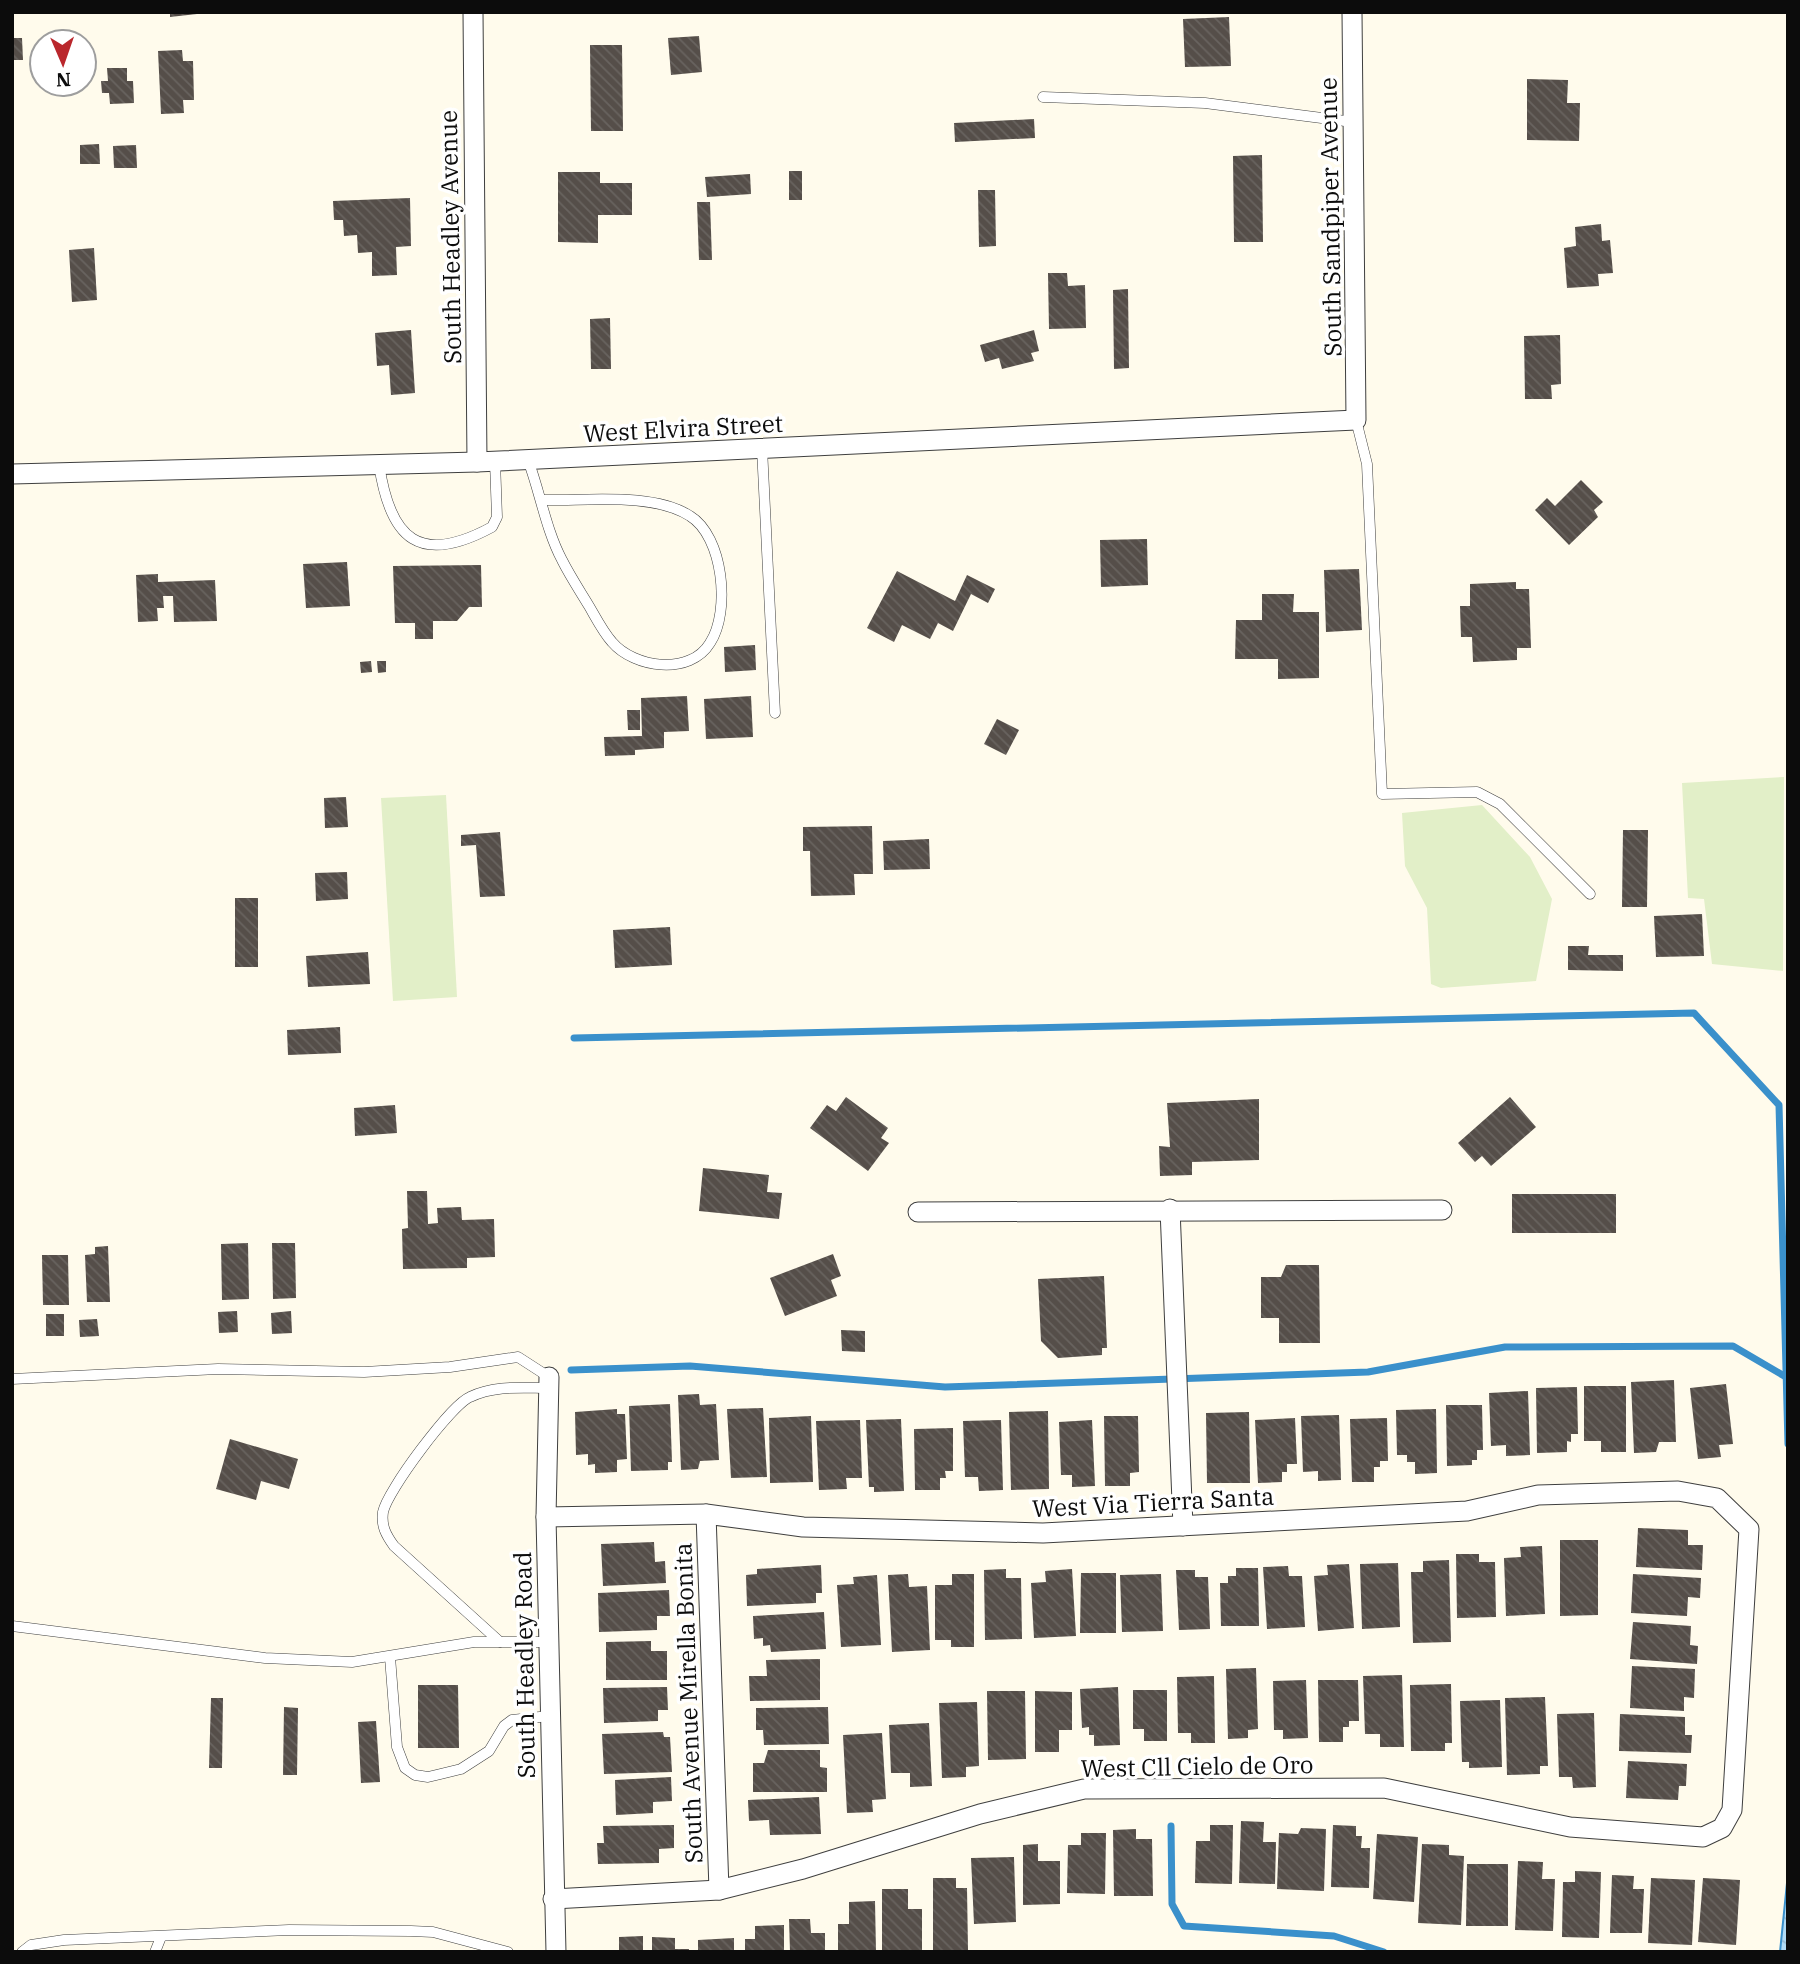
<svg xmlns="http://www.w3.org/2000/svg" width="1800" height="1964" font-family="'IBM Plex Serif',serif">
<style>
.pitch{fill:#e2efc8}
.water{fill:url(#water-ripples);stroke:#3a90cb;stroke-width:2}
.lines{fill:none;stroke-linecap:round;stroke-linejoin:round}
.stream{stroke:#3a90cb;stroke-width:7}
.building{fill:url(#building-back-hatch)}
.service-casing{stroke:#3f3f3f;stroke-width:11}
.minor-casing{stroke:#3f3f3f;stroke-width:21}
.service{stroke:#fff;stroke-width:10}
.minor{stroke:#fff;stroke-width:19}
.labels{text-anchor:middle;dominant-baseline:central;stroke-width:7;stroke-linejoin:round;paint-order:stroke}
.street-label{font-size:24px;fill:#0c0c0c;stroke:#fff}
</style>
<defs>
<pattern id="water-ripples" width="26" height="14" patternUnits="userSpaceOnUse" patternTransform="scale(1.75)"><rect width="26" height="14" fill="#b2dbf5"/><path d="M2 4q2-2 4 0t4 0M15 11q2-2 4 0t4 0" fill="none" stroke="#98bbd1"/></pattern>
<pattern id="building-back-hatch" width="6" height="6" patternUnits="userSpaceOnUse" patternTransform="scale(1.75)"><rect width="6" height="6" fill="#554e49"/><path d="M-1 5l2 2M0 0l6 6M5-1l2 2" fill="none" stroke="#68635f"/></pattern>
</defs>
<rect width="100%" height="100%" fill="#fffbec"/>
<g class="pitch">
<path d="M1784,777L1783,971L1712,964L1704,899L1688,898L1682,783Z"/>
<path d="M446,795L457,997L393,1001L381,798Z"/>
<path d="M1482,805L1530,857L1552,899L1536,981L1441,988L1431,984L1427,908L1405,866L1402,813Z"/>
</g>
<path class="water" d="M1788,1873V1952H1780Z"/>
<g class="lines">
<g class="stream">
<path d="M574,1038L1694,1013L1779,1105L1788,1444"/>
<path d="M571,1370L690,1366L945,1387L1368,1372L1505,1347L1733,1346L1786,1377"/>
<path d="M1171,1826L1172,1904L1184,1926L1334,1936L1384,1952"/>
</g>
</g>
<g class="building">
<path d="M170,12H197V14L170,17Z"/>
<path d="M1229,17L1231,66L1185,67L1183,19Z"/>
<path d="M699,36L702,72L671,75L668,38Z"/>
<path d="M12,38H22L23,60H12Z"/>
<path d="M590,45H622L623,131H591Z"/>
<path d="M182,50L183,61H193L194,100H183L184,113L161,114L158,51Z"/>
<path d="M107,68H127V81H133L134,103L110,104L109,93H102L101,81H108Z"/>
<path d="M1527,79L1568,80L1567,103H1580L1579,141L1527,140Z"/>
<path d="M1034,119L1035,138L955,142L954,123Z"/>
<path d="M99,144L100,164H80V145Z"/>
<path d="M136,145L137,168H114L113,146Z"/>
<path d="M1262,155L1263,242H1234L1233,156Z"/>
<rect x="789" y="171" width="13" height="29"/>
<path d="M558,172H600V183H632V215H598V243L558,242Z"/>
<path d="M750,174L751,194L707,197L705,177Z"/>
<path d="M978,190H995L996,246L979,247Z"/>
<path d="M410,198L411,246L396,247L397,275L372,276V252L358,253L357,235L344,236L343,220H334L333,201Z"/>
<path d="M697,202H710L712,260H699Z"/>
<path d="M1601,224L1602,241L1610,240L1613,273L1598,274L1599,286L1567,288L1564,248L1576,246L1575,227Z"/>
<path d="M94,248L97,300L72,302L69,250Z"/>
<path d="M1048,273H1067L1068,286L1085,285L1086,328L1049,329Z"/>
<path d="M1128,289L1129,368L1114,369L1113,290Z"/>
<path d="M610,318L611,369H591L590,319Z"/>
<path d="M411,330L415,393L391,395L389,365L377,366L375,333Z"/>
<path d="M1034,330L1039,351L1031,353L1034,361L1002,369L999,358L985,362L980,345Z"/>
<path d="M1560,335L1561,384L1551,385L1552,399H1525L1524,336Z"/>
<path d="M1581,480L1603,502L1594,510L1598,517L1569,545L1535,510L1547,498L1555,506Z"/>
<path d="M1147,539L1148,585L1101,587L1100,540Z"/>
<path d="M347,562L350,606L306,608L303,564Z"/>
<path d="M481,565L482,607H469L457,621H433V639H415V623H395L393,566Z"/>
<path d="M1359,569L1362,630L1326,632L1324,570Z"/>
<path d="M897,571L955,601L967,575L995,589L988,603L971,594L953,631L938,623L930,639L902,625L894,642L867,628Z"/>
<path d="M158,574V582L215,580L217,621L174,622L173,596H163L164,608H157L158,621L138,622L136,575Z"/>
<path d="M1516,582V589H1529L1531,648H1517V660L1473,662L1472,637H1461L1460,606H1470V584Z"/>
<path d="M1262,594H1294L1293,612H1319V678L1278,679V659H1235L1236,620H1262Z"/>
<path d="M755,645L756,670L725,672L724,647Z"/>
<path d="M371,661L372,672L361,673L360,662Z"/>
<path d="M377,661H386V672L378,673Z"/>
<path d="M687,696L689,731L664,732V748L635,750V755L605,756L604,737L642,736L641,698Z"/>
<path d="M751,696L753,737L706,739L704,699Z"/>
<path d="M627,710H640V730H628Z"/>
<path d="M997,719L1019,730L1006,755L984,744Z"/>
<path d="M346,797L348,827L325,828L324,798Z"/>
<path d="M872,826L873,874H854L855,895L811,896L810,851H803V827Z"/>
<path d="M1623,830H1648L1647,907H1622Z"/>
<path d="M500,832L505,896L480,897L476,845L461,846V835Z"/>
<path d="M929,839L930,869L884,870L883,841Z"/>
<path d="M347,872L348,899L316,901L315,873Z"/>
<rect x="235" y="898" width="23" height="69"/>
<path d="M1702,914L1704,956L1656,957L1654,916Z"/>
<path d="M670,927L672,965L615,968L613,930Z"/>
<path d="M1568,946H1589L1588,955H1623V971L1568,970Z"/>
<path d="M368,952L370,984L308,987L306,956Z"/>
<path d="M340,1027L341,1053L288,1055L287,1030Z"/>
<path d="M846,1097L888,1128L881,1138L889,1143L868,1171L810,1128L827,1105L836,1111Z"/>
<path d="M1510,1097L1536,1127L1491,1166L1482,1156L1475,1162L1458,1143Z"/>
<path d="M1259,1099V1160L1192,1162V1175L1160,1176L1159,1146L1170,1147L1167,1103Z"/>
<path d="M395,1105L397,1133L355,1136L354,1108Z"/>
<path d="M703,1168L769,1175L767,1192L782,1193L779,1219L699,1211Z"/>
<path d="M407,1191H427L428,1224L438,1223L437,1208L461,1207L462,1220L494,1219L495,1257L467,1258V1268L403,1269L402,1229L408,1228Z"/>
<rect x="1512" y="1194" width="104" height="39"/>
<path d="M248,1243L249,1299L222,1300L221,1244Z"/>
<path d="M272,1243H295L296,1298L273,1299Z"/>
<path d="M108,1246L110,1302H87L85,1255L95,1254V1247Z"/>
<path d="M833,1254L841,1276L831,1280L837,1296L785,1316L770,1278Z"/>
<path d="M42,1255H68L69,1305H43Z"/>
<path d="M1286,1265H1319L1320,1343H1279V1318H1261V1277H1281Z"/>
<path d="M1104,1276L1107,1348H1102V1355L1058,1358L1041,1341L1038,1279Z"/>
<path d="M237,1311L238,1332L219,1333L218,1312Z"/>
<path d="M291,1311L292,1333L272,1334L271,1313Z"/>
<rect x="46" y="1314" width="18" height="22"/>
<path d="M97,1319L99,1336L80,1337L79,1320Z"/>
<path d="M841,1330L865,1331V1352L842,1351Z"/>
<path d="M1674,1380L1676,1442H1659L1656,1452L1634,1453L1631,1382Z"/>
<path d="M1726,1384L1733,1444L1719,1445L1721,1457L1698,1459L1690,1388Z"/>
<path d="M1584,1386H1626V1452H1601V1441H1584Z"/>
<path d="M1577,1387L1578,1434H1571V1442L1567,1441V1452L1537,1453L1536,1388Z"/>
<path d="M1528,1391L1530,1455L1506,1456V1445L1491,1446L1489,1393Z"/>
<path d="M699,1394L700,1405L716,1404L719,1460L700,1461L698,1469L681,1470L678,1395Z"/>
<path d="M670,1404L672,1462H668V1470L631,1471L629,1406Z"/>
<path d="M1446,1405H1482L1483,1450H1477V1460H1472V1465L1447,1466Z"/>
<path d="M763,1408L767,1477L731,1478L727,1409Z"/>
<path d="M617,1409V1414H625L627,1459L617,1460V1472L595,1473V1464L588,1465V1454L576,1455L575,1412Z"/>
<path d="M1436,1409L1437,1473L1415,1474V1462H1407V1455H1397L1396,1410Z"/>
<path d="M1048,1411L1049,1489L1011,1490L1009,1412Z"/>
<path d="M1249,1412L1250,1483H1207L1206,1413Z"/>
<path d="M1339,1415L1341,1480L1318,1481V1471L1303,1472L1301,1416Z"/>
<path d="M811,1416L813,1482L770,1483L769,1418Z"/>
<path d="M1104,1416H1138L1139,1472L1130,1473V1486H1105Z"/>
<path d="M1295,1418L1297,1464H1287V1472H1282V1482L1258,1483L1255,1420Z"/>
<path d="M1387,1418L1388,1461H1380V1467H1374V1482H1352L1350,1419Z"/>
<path d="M901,1419L904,1491L874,1492V1487H869L866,1420Z"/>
<path d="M860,1420L862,1478H846L847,1489L819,1490L816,1421Z"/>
<path d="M1001,1420L1003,1490L979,1491L978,1477H965L963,1421Z"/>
<path d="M1092,1420L1095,1486L1072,1487V1475H1061L1059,1422Z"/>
<path d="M953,1428V1471H945L946,1478H940V1490H915L914,1429Z"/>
<path d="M230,1439L298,1459L289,1489L261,1481L256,1500L216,1489Z"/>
<path d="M1638,1528L1688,1530V1545H1703L1702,1570L1636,1567Z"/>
<path d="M1560,1540H1598V1615L1560,1616Z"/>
<path d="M654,1542L655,1562L665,1561L666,1583L603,1586L601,1544Z"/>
<path d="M1542,1546L1545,1614L1506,1616L1504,1558L1521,1557L1520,1547Z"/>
<path d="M1456,1554H1479V1562H1495L1496,1617L1457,1618Z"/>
<path d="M1449,1560L1451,1642L1413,1643L1411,1572H1423V1561Z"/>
<path d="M1398,1563L1400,1627L1362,1629L1360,1564Z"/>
<path d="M1349,1564L1354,1628L1318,1631L1314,1576L1328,1575L1327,1565Z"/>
<path d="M821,1565L822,1593H816V1603L747,1606L746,1575L757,1574V1569Z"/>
<path d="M1288,1566L1289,1576H1302L1305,1627L1267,1629L1263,1567Z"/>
<path d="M1236,1568H1258L1259,1626H1221L1220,1583H1228V1576H1236Z"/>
<path d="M1006,1569V1578H1021L1022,1639L985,1640L984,1570Z"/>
<path d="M1072,1569L1076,1636L1034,1638L1031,1583L1046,1582L1045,1571Z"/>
<path d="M1176,1570H1195V1577H1208L1210,1629L1179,1630Z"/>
<path d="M1081,1573H1116V1633H1080Z"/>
<path d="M908,1574L909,1587L927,1586L930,1650L892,1652L888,1575Z"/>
<path d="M952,1574H974V1647H951V1640H935V1585H952Z"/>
<path d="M1161,1574L1163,1631L1122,1632L1120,1575Z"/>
<path d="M1633,1574L1701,1578L1700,1598L1688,1597L1687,1616L1631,1613Z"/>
<path d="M877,1575L881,1645L841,1647L837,1585L854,1584L853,1577Z"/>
<path d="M669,1590L670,1616H657V1630L599,1632L598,1593Z"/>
<path d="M824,1612L826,1649L771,1652L770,1645L763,1646V1638L754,1639L753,1616Z"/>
<path d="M1633,1622L1691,1626L1690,1645L1698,1646L1697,1664L1630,1659Z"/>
<path d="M651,1641V1651H667V1680H606V1642Z"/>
<path d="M820,1659V1700L750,1701L749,1676H767L766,1660Z"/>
<path d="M1632,1666L1695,1669L1694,1698L1684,1697V1711L1630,1708Z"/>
<path d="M1256,1668L1258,1729L1248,1730V1738L1228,1739L1226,1669Z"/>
<path d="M1402,1675L1404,1747H1380V1734H1365L1363,1676Z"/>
<path d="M1214,1676L1215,1743H1191V1733H1178L1177,1677Z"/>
<path d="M1306,1680L1308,1738L1283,1739V1730H1274L1273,1681Z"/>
<path d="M1318,1680H1358L1359,1721H1349V1727H1343V1742H1319Z"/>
<path d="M1451,1684L1452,1743H1445V1751H1411L1410,1685Z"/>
<path d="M418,1685H458L459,1748H418Z"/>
<path d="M667,1687L668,1710H658V1721L604,1723L603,1688Z"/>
<path d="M1118,1687L1120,1745L1094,1746V1735H1089V1727L1082,1728L1080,1689Z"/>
<path d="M1133,1690H1167V1741H1144V1729H1133Z"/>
<path d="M987,1691H1025L1026,1759L988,1760Z"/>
<path d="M1035,1691L1072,1692V1730H1059V1752H1035Z"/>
<path d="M1545,1697L1548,1766H1540V1774L1507,1775L1505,1698Z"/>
<path d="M211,1698H223L222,1768H209Z"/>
<path d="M1500,1700L1502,1767L1469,1768V1762H1462L1460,1701Z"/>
<path d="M977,1702L979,1766L966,1767V1777L942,1778L939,1703Z"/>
<path d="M284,1707L298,1708L297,1775H283Z"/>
<path d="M828,1707L829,1744L764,1745L763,1730H756V1708Z"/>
<path d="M1594,1713L1596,1787L1573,1788L1572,1777H1559L1557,1714Z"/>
<path d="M1620,1714L1685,1717V1735H1692L1691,1753L1619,1751Z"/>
<path d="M376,1721L380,1782L361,1783L358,1722Z"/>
<path d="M929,1723L932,1786L910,1787V1773H891L889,1725Z"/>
<path d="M663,1732L664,1737H670L672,1772L604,1774L602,1734Z"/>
<path d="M882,1733L886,1799L872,1800L873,1812L847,1813L843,1735Z"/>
<path d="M768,1750H820V1767L827,1768V1792H753V1763H764Z"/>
<path d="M1628,1761L1687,1764L1686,1786H1679L1678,1800L1626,1798Z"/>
<path d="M671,1777L672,1801L653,1802V1813L616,1815L615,1780Z"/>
<path d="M819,1797L821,1834L770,1835L769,1820L749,1821L748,1800Z"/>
<path d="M1241,1821L1264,1822L1263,1842H1276L1275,1884L1239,1883Z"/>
<path d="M674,1825V1848L659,1849V1863L598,1864L597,1843H604L603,1826Z"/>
<path d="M1210,1825H1233L1232,1884L1195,1883L1196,1841H1210Z"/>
<path d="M1333,1825L1356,1826V1836H1362L1361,1848H1370L1369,1888L1331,1887Z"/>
<path d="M1301,1828L1326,1829L1324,1891L1277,1889L1279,1833L1298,1834Z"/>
<path d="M1136,1829V1839H1152L1153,1896H1114L1113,1830Z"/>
<path d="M1081,1833H1106L1105,1894L1067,1893L1068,1845H1081Z"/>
<path d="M1377,1834L1418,1837L1414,1902L1373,1899Z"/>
<path d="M1038,1844V1861H1060V1904L1023,1905V1845Z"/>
<path d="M1422,1844L1449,1845V1855L1464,1856L1461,1925L1418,1923Z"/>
<path d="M1014,1857L1016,1922L974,1924L971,1858Z"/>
<path d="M1518,1861L1543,1862L1542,1879H1555L1553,1931L1515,1930Z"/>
<path d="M1467,1864H1508V1926H1466Z"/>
<path d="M1575,1871L1601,1872L1599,1938L1562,1937L1563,1882H1575Z"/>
<path d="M1612,1875L1634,1876L1633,1889H1644L1642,1933H1610Z"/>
<path d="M933,1878H956V1888H967L968,1950L933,1951Z"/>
<path d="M1651,1878L1695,1880L1692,1945L1648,1943Z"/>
<path d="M1703,1878L1740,1880L1736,1945L1698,1942Z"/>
<path d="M882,1889H908V1909H922V1952H882Z"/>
<path d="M875,1901L876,1952H838V1924H849V1902Z"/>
<path d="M789,1919H810L811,1933H825V1952H790Z"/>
<path d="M784,1925V1952H745V1939H755V1926Z"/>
<path d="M643,1936V1952H619V1937Z"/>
<path d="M652,1937L675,1938V1949H689V1952H652Z"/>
<path d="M734,1938V1952H698V1940Z"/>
</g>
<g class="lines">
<defs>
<g id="service">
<path d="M1043,97L1205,103L1353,122"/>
<path d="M1356,420L1367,464L1382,794L1477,792L1500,804L1590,894"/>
<path d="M762,448L775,713"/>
<path d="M528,460C540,492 546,530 562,560C570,576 580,591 589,606C596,618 603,632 612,642C634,668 690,676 710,643C731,611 723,536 690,516C653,492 586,501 543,500"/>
<path d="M379,464C390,540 420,566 492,527L497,517L495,461"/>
<path d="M12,1379L218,1369L364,1372L450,1367L518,1357L549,1377"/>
<path d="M12,1626L265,1658L352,1662L474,1642H548"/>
<path d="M500,1642L394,1546C386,1535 381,1526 383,1512C387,1491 451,1405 470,1397C495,1385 522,1388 549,1388"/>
<path d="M390,1657L397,1747L405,1768L415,1775L428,1777L461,1769L489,1751L504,1726L512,1720L549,1716"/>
<path d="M22,1952L31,1945L64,1940L289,1930L411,1931L433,1932L508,1952"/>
<path d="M155,1952L161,1937"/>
</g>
<g id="minor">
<path d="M473,12L477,462"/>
<path d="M12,474L477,462L1356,420L1352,12"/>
<path d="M1170,1209L1183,1526"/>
<path d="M918,1212L1442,1210"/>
<path d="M549,1377L546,1517L556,1952"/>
<path d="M706,1514L719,1890"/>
<path d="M546,1517L706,1514L803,1527L1043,1533L1467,1511L1538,1495L1678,1491L1717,1498L1749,1529L1732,1810L1722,1828L1703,1837L1570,1827L1384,1788L1084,1789L980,1814L803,1869L719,1890L553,1899"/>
</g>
</defs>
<use href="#service" class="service-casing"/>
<use href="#minor" class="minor-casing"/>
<use href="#service" class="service"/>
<use href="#minor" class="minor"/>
</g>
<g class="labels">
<g class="street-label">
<text transform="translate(1330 217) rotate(-91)">South Sandpiper Avenue</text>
<text transform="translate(450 237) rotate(-91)">South Headley Avenue</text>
<text transform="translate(683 428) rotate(-3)">West Elvira Street</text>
<text transform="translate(1153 1502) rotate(-3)">West Via Tierra Santa</text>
<text transform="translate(524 1665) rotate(-91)">South Headley Road</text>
<text transform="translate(688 1703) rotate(-92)">South Avenue Mirella Bonita</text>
<text transform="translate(1197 1766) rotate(-1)">West Cll Cielo de Oro</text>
</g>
</g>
<rect width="1800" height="1964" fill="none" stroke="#0c0c0c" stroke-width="28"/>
<g transform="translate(63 63) rotate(178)"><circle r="33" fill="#ffffff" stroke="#9e9e9e" stroke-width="2"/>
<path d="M0-5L12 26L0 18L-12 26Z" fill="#ba272c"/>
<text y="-10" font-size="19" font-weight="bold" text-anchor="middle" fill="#0c0c0c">N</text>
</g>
</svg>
